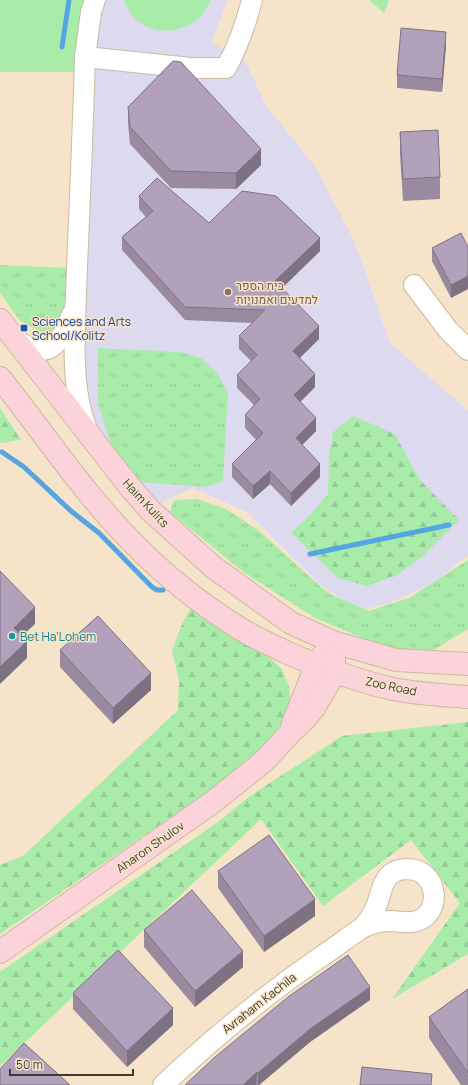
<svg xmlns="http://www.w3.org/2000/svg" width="468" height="1085" font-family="Manrope,Heebo,sans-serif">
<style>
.education{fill:#ddd9ef}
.grass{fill:#a9ecaa}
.forest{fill:url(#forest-firs)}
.park{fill:url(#park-tufts)}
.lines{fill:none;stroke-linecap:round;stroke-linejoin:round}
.stream{stroke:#56a5e3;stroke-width:5}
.street-casing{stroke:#cbbaa1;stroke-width:22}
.secondary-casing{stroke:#cbbaa1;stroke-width:24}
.street{stroke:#fff;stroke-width:20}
.secondary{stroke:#fcd3da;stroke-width:22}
.wall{fill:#998aa0}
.shaded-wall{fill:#7d7182}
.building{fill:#b2a1ba;stroke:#7d7182}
.education-dot{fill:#8d6e63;stroke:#f6e4ca;stroke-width:1.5}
.transit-dot{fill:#1a4fb4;stroke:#f6e4ca;stroke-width:1.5}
.culture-dot{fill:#0f9aa8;stroke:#f6e4ca;stroke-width:1.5}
.labels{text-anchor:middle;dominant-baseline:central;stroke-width:3;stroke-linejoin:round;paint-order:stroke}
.education-label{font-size:12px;fill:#785e54;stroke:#f6e4ca;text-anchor:start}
.transit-label{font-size:12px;fill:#164399;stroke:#f6e4ca;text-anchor:start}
.street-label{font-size:12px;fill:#40392e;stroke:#f6e4ca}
.culture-label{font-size:12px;fill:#0d838f;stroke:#f6e4ca;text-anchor:start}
</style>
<defs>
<pattern id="forest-firs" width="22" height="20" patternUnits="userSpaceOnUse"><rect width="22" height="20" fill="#a9ecaa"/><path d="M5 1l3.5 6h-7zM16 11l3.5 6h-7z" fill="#92cb93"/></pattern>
<pattern id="park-tufts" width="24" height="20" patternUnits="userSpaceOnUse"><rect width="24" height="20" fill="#a9ecaa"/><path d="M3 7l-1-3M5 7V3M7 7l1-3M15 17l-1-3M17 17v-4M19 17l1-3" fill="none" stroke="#92cb93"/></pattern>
</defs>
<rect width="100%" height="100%" fill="#f6e4ca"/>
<path class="education" d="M102,0H228L211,42L245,61L267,107L315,166L354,240L390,343L468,410V555L435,582L387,604L360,610L322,586L247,512L193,488L157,504L97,433L80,375L92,42Z"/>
<g class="grass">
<path d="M0,0H91L85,57L73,72H0Z"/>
<path d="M124,0H211C207,7 202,17 194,22C168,39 134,31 124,0Z"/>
<path d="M369,0H389L384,13Z"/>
</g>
<g class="forest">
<path d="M0,408L21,440L0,443Z"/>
<path d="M353,416L395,434L419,479L459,520L423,556L397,575L367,586L338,578L291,533L307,518L328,494L329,457L333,432Z"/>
<path d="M192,606L228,634L251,645L271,659L282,669L289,686L290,700L288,715L283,729L272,741L225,780L0,934V865L23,856L178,710L179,680L172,650L183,622Z"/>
<path d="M468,722V954L392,999L460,903L411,840L323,906L261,819L0,1066V972L218,822L250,796L342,736Z"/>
</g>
<g class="park">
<path d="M0,265L69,268L64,308L58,323L48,335L20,321L0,293Z"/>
<path d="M98,348L180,352L201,358L216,372L228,393L223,481L207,487L137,482L112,447L98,404Z"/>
<path d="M197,499L226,509L258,530L328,593L369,611L409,598L468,560V629L427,654L386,648L315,618L243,572L170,512L174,500Z"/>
</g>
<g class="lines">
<g class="stream">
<path d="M62,47L69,0"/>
<path d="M2,452L24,467L71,511L99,533L152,587L157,590H163"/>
<path d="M310,554L449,525"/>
</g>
<defs>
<g id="street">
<path d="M85,57L191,68H226C238,47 246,23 252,0"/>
<path d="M414,285L448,330L468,350"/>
<path d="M13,337C46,364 60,346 72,314"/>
<path d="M87,429C68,383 76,316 77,267C80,197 83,127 85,57L91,12L95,0"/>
<path d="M163,1085C213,1038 265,995 322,956C336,947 348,937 362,928C371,923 381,921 391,921C404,922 415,925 426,916C438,904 436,883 422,873C417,870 411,869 405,869C381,871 383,892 375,909C372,916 367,923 361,929"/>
</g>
<g id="secondary">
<path d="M0,320L129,486L150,510L213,567L291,623L333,642L396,660L468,664"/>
<path d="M0,378C44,433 83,493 133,543C164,575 201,604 239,628C255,638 273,646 290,654C323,668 357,681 393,689C418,694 443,695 468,697"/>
<path d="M292,726L316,666L324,654"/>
<path d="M0,952L213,802L258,766L268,757L291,732L304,720L314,708L330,681L334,671V657"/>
</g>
</defs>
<use href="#street" class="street-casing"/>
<use href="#secondary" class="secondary-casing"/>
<use href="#street" class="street"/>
<use href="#secondary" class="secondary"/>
</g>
<g class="wall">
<path d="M446,45L442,92L397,88V75Z"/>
<path d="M128,107L261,165L236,189L171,188L130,144L128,123Z"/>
<path d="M400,132L440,177V199L403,201L400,154Z"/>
<path d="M139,196L209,223L320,251L282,288L319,339L300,358L315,387L300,402L316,431L302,445L320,477L291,506L270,484L253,499L232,477V464L256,440L245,428V415L254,405L237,388V375L251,361L239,349V336L252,323L185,320L122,250V237L146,217L139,209Z"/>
<path d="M461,233L451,298L432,261V248Z"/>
<path d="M60,650L151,690L113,724L60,667Z"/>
<path d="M218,871L315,916L264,952L218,888Z"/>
<path d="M144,930L243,967L195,1007L144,947Z"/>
<path d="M468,989V1085H461L429,1038V1017Z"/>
<path d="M73,993L173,1025L127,1067L73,1009Z"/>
<path d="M370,1000L310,1042L259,1085H185Z"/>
</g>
<g class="shaded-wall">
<path d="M446,32V45L442,92V79Z"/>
<path d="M261,149V165L236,189V173Z"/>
<path d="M320,238V251L275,295V281Z"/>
<path d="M468,276V289L451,298V285Z"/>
<path d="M319,326V339L293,364V351Z"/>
<path d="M315,374V387L294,408V395Z"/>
<path d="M316,418V431L296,451V438Z"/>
<path d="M320,464V477L291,506V493Z"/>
<path d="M270,471V484L253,499V486Z"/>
<path d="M35,607V624L14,644V628Z"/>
<path d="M27,641V658L0,684V667Z"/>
<path d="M151,673V690L113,724V708Z"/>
<path d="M315,899V916L264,952V936Z"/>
<path d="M243,951V967L195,1007V991Z"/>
<path d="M370,987V1000L310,1042L259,1085H258V1073L310,1029Z"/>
<path d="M173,1008V1025L127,1067V1051Z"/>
<path d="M257,1072L256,1085H243Z"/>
</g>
<g class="building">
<path d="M401,28L446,32L442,79L397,75Z"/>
<path d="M173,61L181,62L261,149L236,173L171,171L130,127L128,107Z"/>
<path d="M438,130L440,177L403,179L400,132Z"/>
<path d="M157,178L209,223L242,191L276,196L320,238L275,281L319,326L293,351L315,374L294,395L316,418L296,438L320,464L291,493L270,471L253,486L232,464L263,433L245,415L260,399L237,375L257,355L239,336L265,310L185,307L122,237L153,211L139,196Z"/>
<path d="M461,233L468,247V276L451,285L432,248Z"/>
<path d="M0,571L35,607L14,628L27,641L0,667Z"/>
<path d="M98,616L151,673L113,708L60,650Z"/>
<path d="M269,835L315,899L264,936L218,871Z"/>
<path d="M192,890L243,951L195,991L144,930Z"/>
<path d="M118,950L173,1008L127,1051L73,993Z"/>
<path d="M348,955L370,987L310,1029L258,1073L257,1072L243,1085H185L215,1057L288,997Z"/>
<path d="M468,989V1073L429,1017Z"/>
<path d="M24,1043L70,1085H0V1069Z"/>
<path d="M362,1067L432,1074L431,1085H360Z"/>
</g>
<circle class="education-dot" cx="228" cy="292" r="4"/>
<rect class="transit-dot" x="20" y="324" width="8" height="8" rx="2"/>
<circle class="culture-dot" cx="12" cy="636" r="4"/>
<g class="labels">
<g class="education-label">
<text x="236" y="285">בית הספר<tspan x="236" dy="14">למדעים ואמנויות</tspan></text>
</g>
<g class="transit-label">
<text x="32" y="321">Sciences and Arts<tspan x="32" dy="14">School/Kolitz</tspan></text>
</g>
<g class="street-label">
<text transform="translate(146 503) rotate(47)">Haim Kulits</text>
<text transform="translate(391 686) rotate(12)">Zoo Road</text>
<text transform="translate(150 847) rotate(-35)">Aharon Shulov</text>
<text transform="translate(259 1003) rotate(-38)">Avraham Kachila</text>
</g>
<g class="culture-label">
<text x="20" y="636">Bet Ha'Lohem</text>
</g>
</g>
<path d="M10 1069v6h123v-6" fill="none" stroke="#40392e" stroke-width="2"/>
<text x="16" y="1069" font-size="12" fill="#40392e" stroke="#f6e4ca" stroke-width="3" paint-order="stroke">50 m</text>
</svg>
